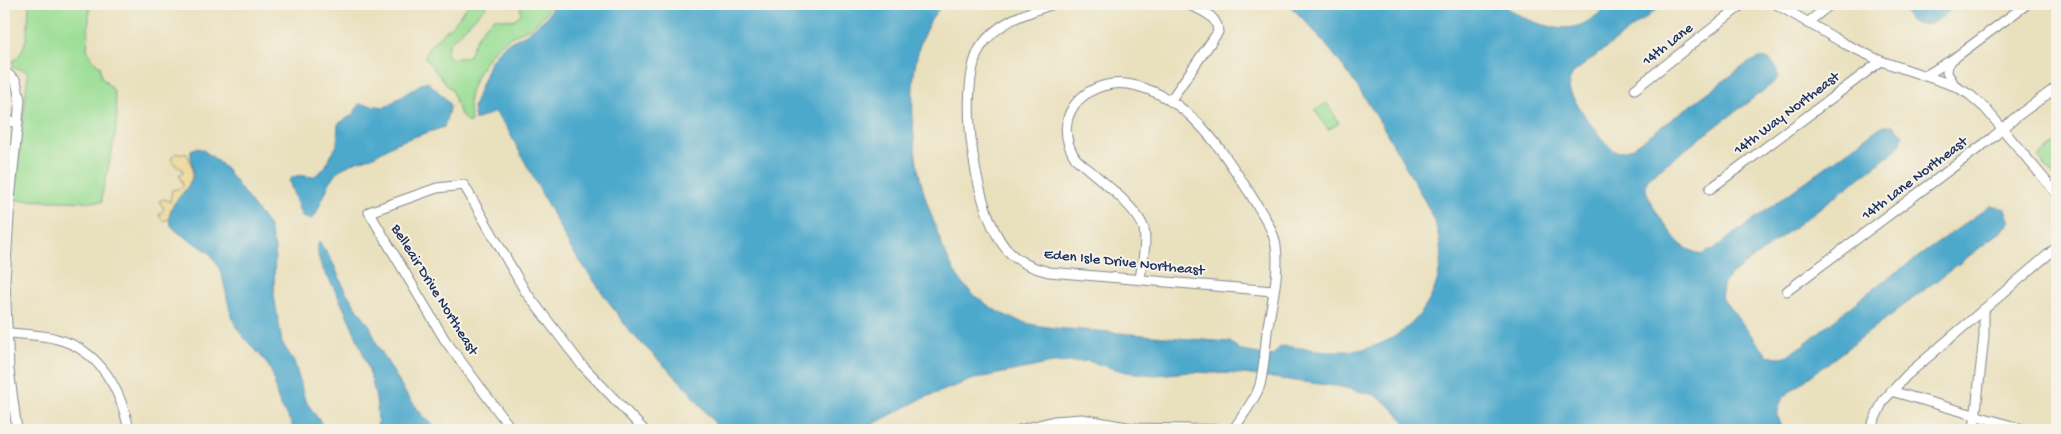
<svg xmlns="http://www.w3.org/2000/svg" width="2061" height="434" font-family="'Gochi Hand',sans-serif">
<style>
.green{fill:#9bde95;stroke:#5b867a}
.sand{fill:#eeda9e;stroke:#84847e}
.water{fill:#4ea9cc;stroke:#346c95}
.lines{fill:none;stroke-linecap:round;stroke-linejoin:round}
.minor-casing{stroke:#82888e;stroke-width:11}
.minor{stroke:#fff;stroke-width:9}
.labels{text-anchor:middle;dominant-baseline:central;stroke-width:4;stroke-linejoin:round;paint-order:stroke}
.street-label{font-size:15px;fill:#1b2f5e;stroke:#f7f3e8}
</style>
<rect width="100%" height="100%" fill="#f7f3e8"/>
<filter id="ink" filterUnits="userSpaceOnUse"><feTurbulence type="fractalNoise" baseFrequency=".02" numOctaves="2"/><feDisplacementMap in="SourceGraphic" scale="10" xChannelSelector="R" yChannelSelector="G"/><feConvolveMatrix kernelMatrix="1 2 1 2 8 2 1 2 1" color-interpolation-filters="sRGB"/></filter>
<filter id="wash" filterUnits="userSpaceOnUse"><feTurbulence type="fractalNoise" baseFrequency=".0096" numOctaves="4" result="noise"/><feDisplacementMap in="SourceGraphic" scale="20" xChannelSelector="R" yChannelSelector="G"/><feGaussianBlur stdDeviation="1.12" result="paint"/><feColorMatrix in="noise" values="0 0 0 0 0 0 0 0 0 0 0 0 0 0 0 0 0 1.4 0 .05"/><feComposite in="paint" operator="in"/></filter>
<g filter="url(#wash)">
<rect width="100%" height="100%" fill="#e9e0bd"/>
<g class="green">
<path d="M29,4H90L87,49L92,59L100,66L101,77L114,91L117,114L115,137L102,195V202L14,200L28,74L25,70L13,68V61C29,51 28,21 29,4Z"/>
<path d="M470,4H489L450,42L446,53L452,59L469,56C475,38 480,29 495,18L513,20L521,14L520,4H551C537,30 524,28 503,42C490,50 471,82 469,98C468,105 470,114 471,121L468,123L459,112L452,91L425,58C426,42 446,33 455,22C460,16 464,9 470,4Z"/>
<path d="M1327,103L1339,123L1328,130L1315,110Z"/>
<path d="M2057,142V180L2038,157Z"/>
</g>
<path class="sand" d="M176,153L187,154C203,186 177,191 169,219L163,221L159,215L164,209L159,201L165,199L170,202L172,190L181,188L183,185L179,175L183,172V169L175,165L171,158Z"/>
<g class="water">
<path d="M554,4H943C910,40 911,91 914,137C916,168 924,197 935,225C944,253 955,281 979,299C991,308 1005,316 1019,321C1044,329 1072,329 1098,331C1142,335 1186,339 1230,342L1242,351L1272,356L1281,346C1307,348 1343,355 1368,348C1413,336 1445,294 1440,246C1438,221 1423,198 1411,176C1377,114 1340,53 1288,4H1503C1521,20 1561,36 1585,23C1594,19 1606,6 1614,4C1625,1 1651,4 1664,4L1573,73C1571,77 1568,84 1569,88C1570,97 1607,149 1615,151C1622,153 1627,150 1634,147L1748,63L1760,58L1769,59L1776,67L1778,77L1772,84L1653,174C1651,177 1647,180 1646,183C1642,196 1673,238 1683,246C1689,250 1695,252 1701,255L1712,250L1883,125H1893L1903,135L1900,145L1890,155L1731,275L1724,282L1721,297L1767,355L1783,358L1798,349L1866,294L1991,205L2005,209L2010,222L2002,231L1783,397C1776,413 1776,416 1784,430H1413L1389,405L1375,395L1341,387L1244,374L1190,372L1155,375L1126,372L1087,361L1052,363L974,379L921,399L862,430H720L686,387L630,332L570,247L507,128L495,112L475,120L473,107L490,62L504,45L526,34L546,18Z"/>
<path d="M1908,4H1958C1942,16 1930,32 1910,21L1906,12Z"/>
<path d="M427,81L446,99L450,106L444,127L396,143L372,157L357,161L339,170L331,180L315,216L310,220L301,215L289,181C294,173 305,176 313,177L324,169L337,145L338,124L354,114L359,104L385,107L424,82Z"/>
<path d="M196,148L202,149L215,159L225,168L268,225L275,247L274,295L282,343L294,361L305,400L326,430H294C291,420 284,413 280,404C274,392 276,379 269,367C260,352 244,341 236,326C224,303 228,276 211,255C202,244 172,234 170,222C165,206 186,193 192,180C195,171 190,159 191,150Z"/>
<path d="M319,241L333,263L346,292L370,326L377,344L406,394L425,418L440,430H377C383,392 354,329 337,294C329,277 313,261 319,241Z"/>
</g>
</g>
<g filter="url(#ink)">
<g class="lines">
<defs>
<g id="minor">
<path d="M1054,4C1026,13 996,22 980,48C956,90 975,218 1009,252C1020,263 1035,269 1049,272L1273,291"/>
<path d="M1776,4L1845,44L1881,61L1955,86L1970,95L1985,108L2057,194"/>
<path d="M1807,23L1831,4"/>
<path d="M1951,61L1948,65L1947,73L1955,86"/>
<path d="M4,71L16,81L20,100L10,200L5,280L9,370L17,430"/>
<path d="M1925,76L1953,59L2027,4"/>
<path d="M1635,89L1743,4"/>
<path d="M1170,101L1218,32C1218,15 1200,10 1187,4"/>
<path d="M4,120L18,123"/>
<path d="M1710,189L1881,61"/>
<path d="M1140,279C1142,264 1147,244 1144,229C1138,207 1093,174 1076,159C1046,114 1091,73 1137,86C1191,100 1221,149 1249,192C1259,209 1273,227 1276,246C1280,274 1271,305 1267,332C1265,349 1264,368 1260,385C1256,398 1241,418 1233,430"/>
<path d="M1787,291L1992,138L2016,117L2057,87"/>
<path d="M4,332C21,335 40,334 57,339C100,350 121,390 129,430"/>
<path d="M1891,391L2026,430"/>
<path d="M512,430L445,340L369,212L437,188L464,185L525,291L581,364L644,430"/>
<path d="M1019,430L1054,421L1082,419L1132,428L1233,430"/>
<path d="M1870,430L1883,401L1907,375L2057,247"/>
<path d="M1974,430L1984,336V309"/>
</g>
</defs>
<use href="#minor" class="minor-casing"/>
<use href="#minor" class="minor"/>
</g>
</g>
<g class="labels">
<g class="street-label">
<text transform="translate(1668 45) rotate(-38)">14th Lane</text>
<text transform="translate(1787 114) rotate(-37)">14th Way Northeast</text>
<text transform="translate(1915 179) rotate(-37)">14th Lane Northeast</text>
<text transform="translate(1124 263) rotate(6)">Eden Isle Drive Northeast</text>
<text transform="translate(434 290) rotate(58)">Belleair Drive Northeast</text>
</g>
</g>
<rect width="2061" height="434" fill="none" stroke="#f7f3e8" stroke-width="20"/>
</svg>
